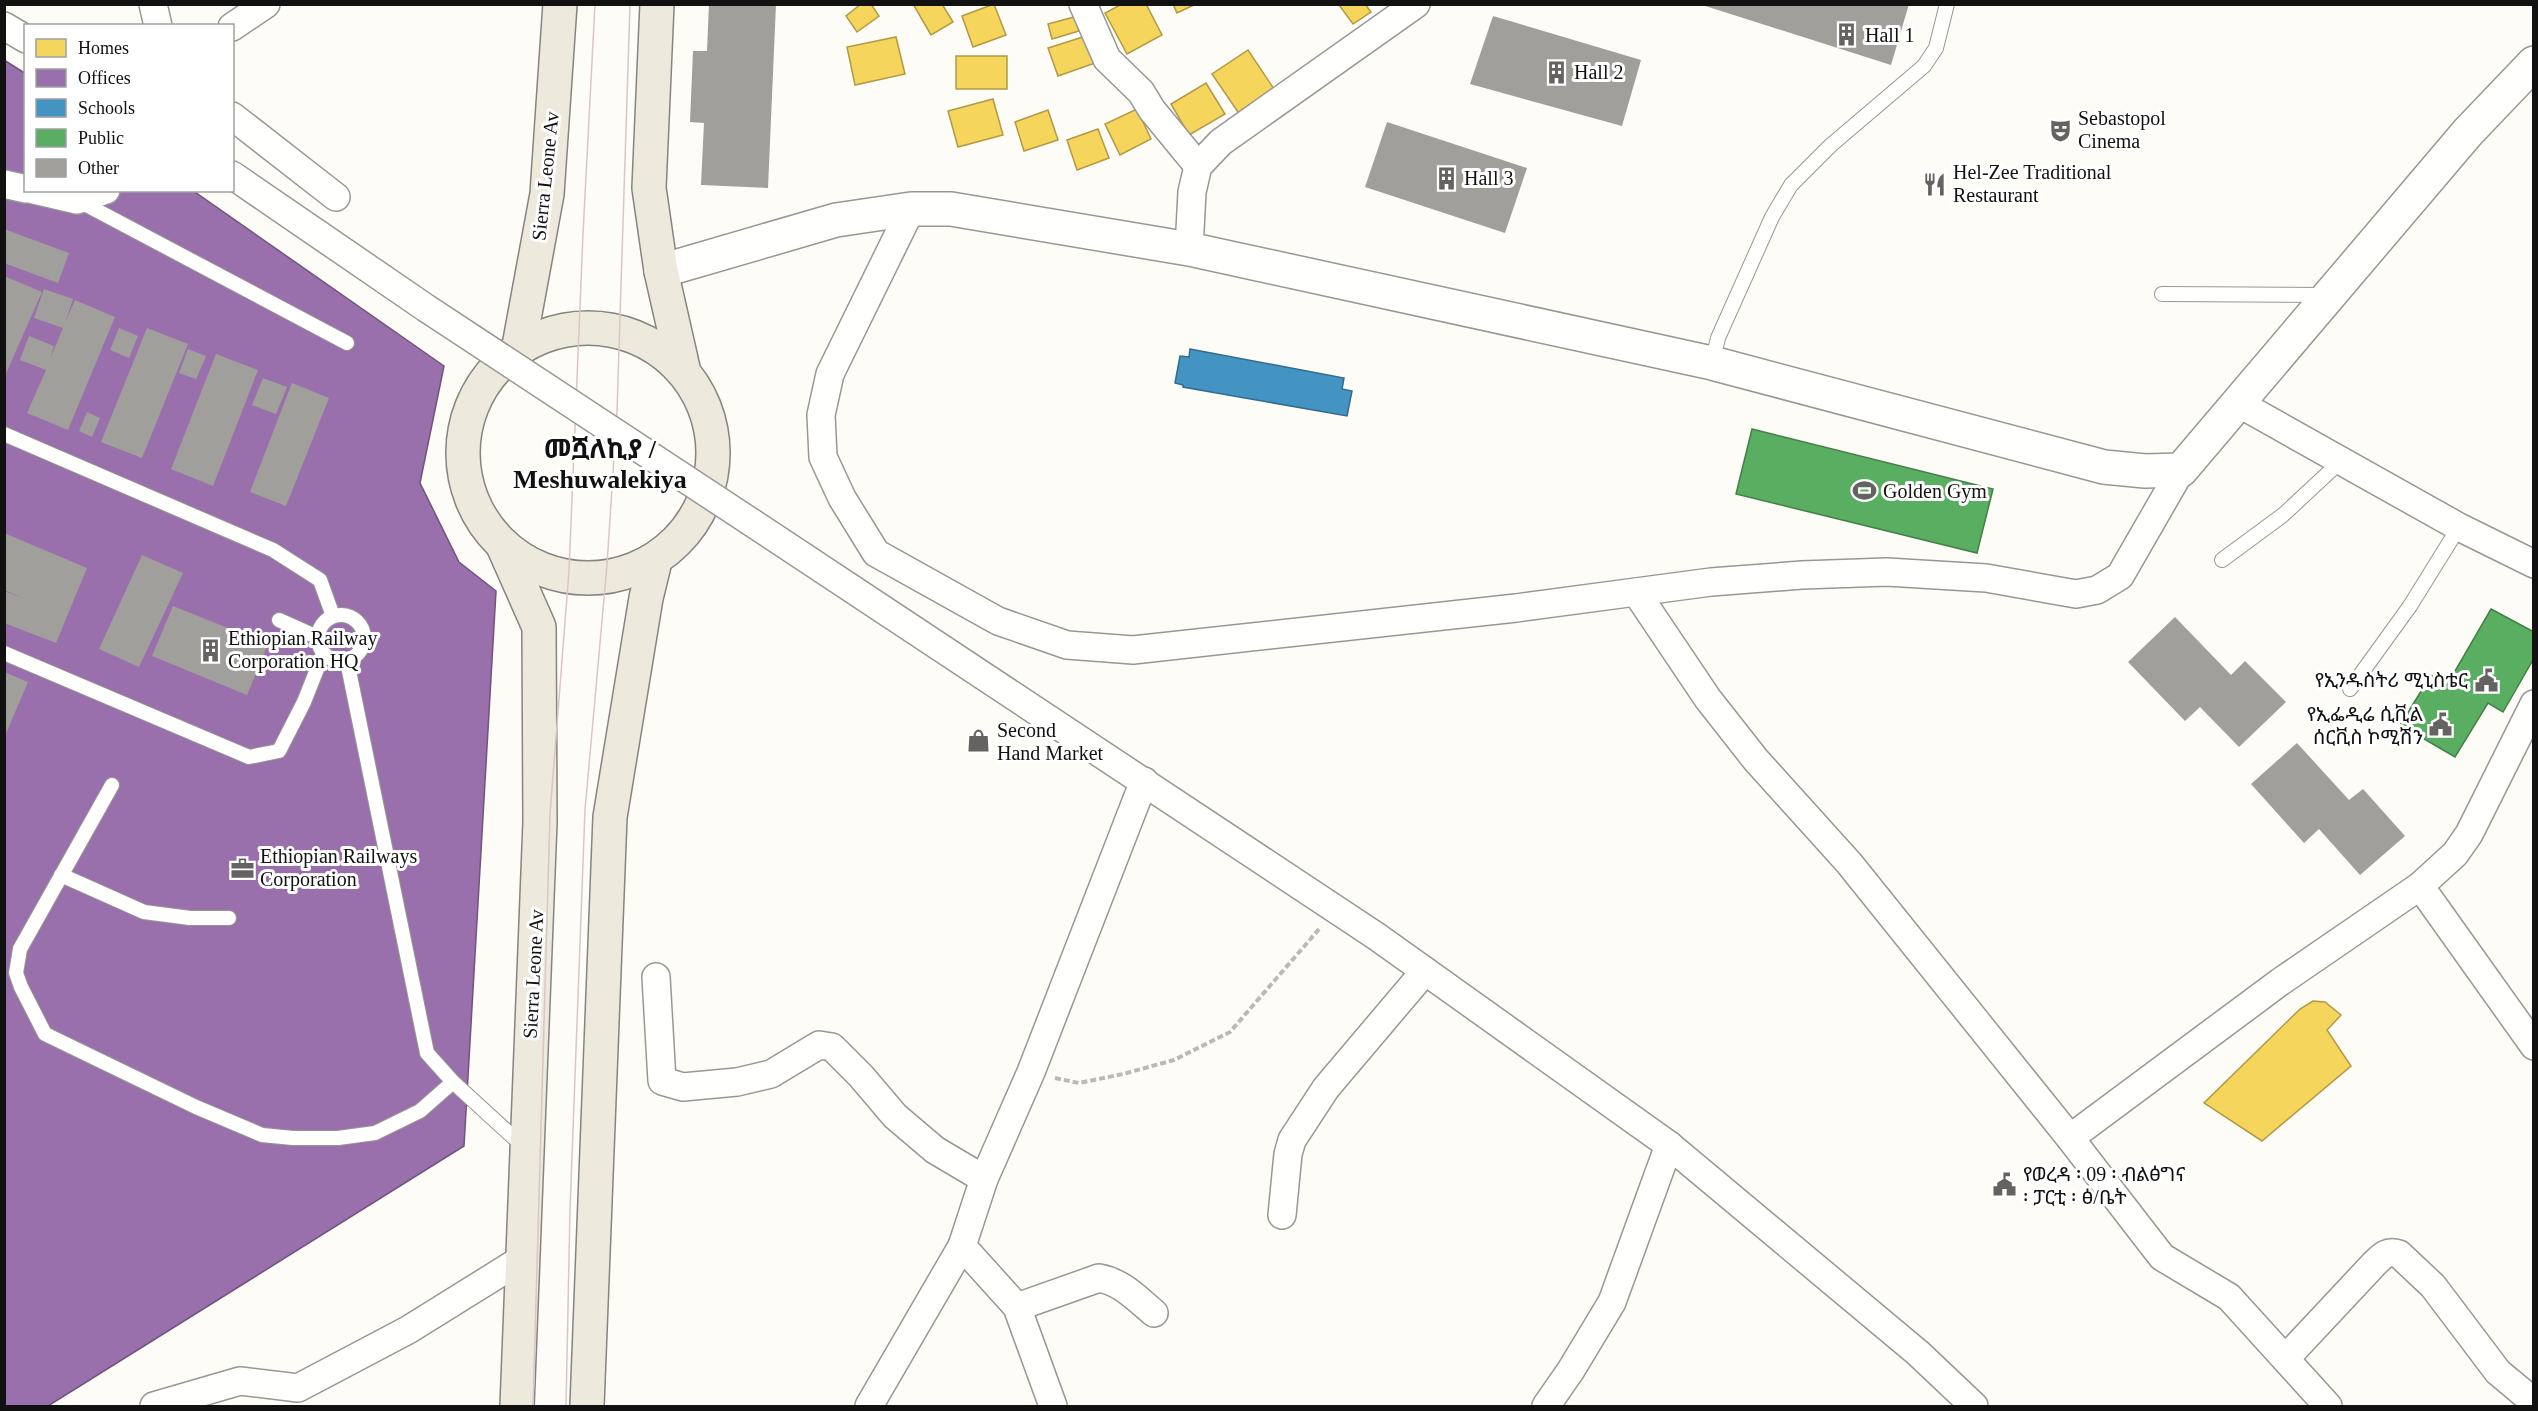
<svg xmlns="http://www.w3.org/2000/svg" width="2538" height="1411" font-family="'Times New Roman','Noto Sans Ethiopic',serif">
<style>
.homes{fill:#f6d55c;stroke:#b19a46;stroke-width:1.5}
.offices{fill:#9970ab;stroke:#70547d;stroke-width:1.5}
.schools{fill:#4393c3;stroke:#346c8e;stroke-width:1.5}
.public{fill:#5aae61;stroke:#447f49;stroke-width:1.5}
.building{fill:#a19f9c}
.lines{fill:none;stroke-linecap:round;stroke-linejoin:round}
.service-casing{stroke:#979795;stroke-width:16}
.minor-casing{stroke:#979795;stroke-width:30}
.tertiary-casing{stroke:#979795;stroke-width:36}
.primary-casing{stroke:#858482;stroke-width:36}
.path{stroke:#b9b9b8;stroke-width:4;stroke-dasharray:6 3;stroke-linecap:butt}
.service{stroke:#fffffe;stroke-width:14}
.minor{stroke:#fffffe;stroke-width:27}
.tertiary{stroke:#fffffe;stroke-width:33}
.primary{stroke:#ede9dc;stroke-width:33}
.tram{stroke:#d9c6c7;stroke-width:1.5}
.minor-bridge-casing{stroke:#979795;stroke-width:30;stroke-linecap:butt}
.minor-bridge{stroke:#fffffe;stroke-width:27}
.labels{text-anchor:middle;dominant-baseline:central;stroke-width:6;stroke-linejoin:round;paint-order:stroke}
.poi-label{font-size:20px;fill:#111;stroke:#fff;text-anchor:start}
.street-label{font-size:20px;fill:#111;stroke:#fff}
.district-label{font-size:26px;font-weight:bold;fill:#111;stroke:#fff}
</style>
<rect width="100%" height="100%" fill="#fdfcf7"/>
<g class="homes">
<path d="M861,4H871L879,16L857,32L846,16Z"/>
<path d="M913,4H942L953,22L931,35Z"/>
<path d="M994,4L1006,35L973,47L962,16Z"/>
<path d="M1122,4H1146L1162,35L1127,54L1105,13Z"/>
<path d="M1173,4H1196L1177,13Z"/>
<path d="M1365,4L1371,12L1353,24L1339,5Z"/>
<path d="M1074,17L1079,31L1052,39L1048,24Z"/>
<path d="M1086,36L1095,63L1058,76L1048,48Z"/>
<path d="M896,37L905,74L855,85L847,47Z"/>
<path d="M1248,50L1276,92L1240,115L1212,74Z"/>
<rect x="956" y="56" width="51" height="33"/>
<path d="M1206,83L1225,114L1189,135L1171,104Z"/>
<path d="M993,99L1003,135L958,147L948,111Z"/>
<path d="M1137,109L1151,139L1120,155L1105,124Z"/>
<path d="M1048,110L1058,140L1024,151L1015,122Z"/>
<path d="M1098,129L1109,158L1077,170L1067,140Z"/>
<path d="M2313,1001L2325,1002L2341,1015L2327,1030L2351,1066L2262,1141L2204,1103L2300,1009Z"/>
</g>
<path class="offices" d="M4,60L26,74V190H192L444,366L420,483L459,562L496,591L464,1146L48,1406H4Z"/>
<path class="schools" d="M1190,349L1344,378L1342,389L1352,391L1347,416L1183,387V385L1175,383L1180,356L1189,357Z"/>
<g class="public">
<path d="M1752,429L1993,489L1977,553L1736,494Z"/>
<path d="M2491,609L2534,632V658L2503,712L2488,703L2455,757L2400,725L2431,675L2447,685Z"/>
</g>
<g class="building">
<path d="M709,4H776L768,188L701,185L704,123L690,122L693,51H707Z"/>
<path d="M1699,4H1909L1891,65Z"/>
<path d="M1493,16L1641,60L1622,126L1470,84Z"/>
<path d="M1387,122L1527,168L1505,233L1365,187Z"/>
<path d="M4,229L69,253L58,283L4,263Z"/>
<path d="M4,276L42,292L4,378Z"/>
<path d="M44,289L73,299L65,323L75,300L115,317L68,430L27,413L46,370L20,360L29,336L54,346L50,359L63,328L34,318Z"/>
<path d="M119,328L138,336L129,358L110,350Z"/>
<path d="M147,328L188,344L142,458L101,442Z"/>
<path d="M188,349L206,356L196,379L179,373Z"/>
<path d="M216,354L258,370L213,486L171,469Z"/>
<path d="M263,378L287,387L276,414L252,405Z"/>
<path d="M292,383L329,398L286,506L250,492Z"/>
<path d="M87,412L100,418L92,437L79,431Z"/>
<path d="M4,533L87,568L56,643L4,623V591L26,599L4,590Z"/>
<path d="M142,555L183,573L139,667L99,649Z"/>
<path d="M173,606L268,644L247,695L152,656Z"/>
<path d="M2175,617L2231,675L2245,661L2286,702L2239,747L2200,707L2185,721L2128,662Z"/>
<path d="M4,672L28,682L4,738Z"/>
<path d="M2297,743L2349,800L2363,789L2405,836L2360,875L2319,829L2304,843L2251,784Z"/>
</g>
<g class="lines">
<defs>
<g id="service">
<path d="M79,201L347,343"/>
<path d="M2162,294L2325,295"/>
<path d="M1712,363L1718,338L1772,217L1791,185L1831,145L1924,66L1936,48L1947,4"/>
<path d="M4,434L273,550L320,580L333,616"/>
<path d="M2222,560L2283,515L2341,461"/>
<circle cx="341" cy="638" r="23"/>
<path d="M279,620L317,637"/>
<path d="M4,653L249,757L279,751L304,702L323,654"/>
<path d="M347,661L427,1053L453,1082L524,1147"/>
<path d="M2350,689L2410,606L2459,527"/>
<path d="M112,785L20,949L16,973L21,987L45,1034L196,1107L262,1135L293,1138H338L375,1133L420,1111L453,1082"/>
<path d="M61,875L144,912L190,918H229"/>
</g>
<g id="minor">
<path d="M153,4L158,26"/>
<path d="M1083,4L1107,59L1141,92L1152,110L1198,166"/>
<path d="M4,26L26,39"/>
<path d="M232,27L266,4"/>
<path d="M232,116L336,197"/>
<path d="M232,175L426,308"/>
<path d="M4,184L26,189"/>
<path d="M34,190L77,200L106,190"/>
<path d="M911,209L830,374L821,415L823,457L842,498L876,553L998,621L1067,645L1133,650L1516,608L1636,592L1708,699L1756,760L1849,863L2070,1138L2280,982L2420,886L2455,854L2469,834L2534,704"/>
<path d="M1189,249L1192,192L1198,166L1221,142L1416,4"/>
<path d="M2238,403L2459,527L2534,564"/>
<path d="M751,522L1376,936L1669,1145L1918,1353L1974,1406"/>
<path d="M1636,592L1711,582L1802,575L1887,572L1986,578L2076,594L2097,590L2120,576L2181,470"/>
<path d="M2420,886L2534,1046"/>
<path d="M656,977L662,1081L683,1087L737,1082L771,1074L819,1045L832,1047L861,1076L895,1116L935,1150L984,1179"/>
<path d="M2070,1138L2162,1257L2229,1297L2328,1406"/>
<path d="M1282,1215L1288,1154L1292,1140L1326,1088L1425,971"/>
<path d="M962,1246L1017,1307L1053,1406"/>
<path d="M1017,1307L1099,1278C1122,1282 1137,1299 1154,1313"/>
<path d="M2286,1358L2374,1264C2382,1256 2387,1250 2399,1254L2433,1286L2498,1372L2534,1402"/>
<path d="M154,1406L240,1381L298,1388L408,1330L522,1259"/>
<path d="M869,1406L962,1246L984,1179L1031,1072L1144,781"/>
<path d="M1546,1406L1571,1370L1612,1302L1669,1145"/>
</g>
<path id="tertiary" d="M661,271L836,220L911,209H951L1189,249L1712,363L2104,467L2145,471L2181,470L2468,132L2534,63"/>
<g id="primary">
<path d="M657,4L649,188L661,271L683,368"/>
<circle cx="588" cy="453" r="125"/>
<path d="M519,346L547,194L560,4"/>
<path d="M504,548L539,627L540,822L517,1406"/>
<path d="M587,1406L610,817L646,598L655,561"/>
</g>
</defs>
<use href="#service" class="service-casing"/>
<use href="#minor" class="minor-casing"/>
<use href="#tertiary" class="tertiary-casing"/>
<use href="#primary" class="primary-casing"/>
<path class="path" d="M1055,1078L1079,1083L1123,1074L1174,1060L1230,1032L1320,928"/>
<use href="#service" class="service"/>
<use href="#minor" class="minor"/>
<use href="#tertiary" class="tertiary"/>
<use href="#primary" class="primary"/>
<g class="tram">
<path d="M533,1406L550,814L569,571L583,234L595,4"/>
<path d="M566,1406L570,1210L585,810L607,565L617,411L630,4"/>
</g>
<defs>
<path id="minor-bridge" d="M426,308L751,522"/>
</defs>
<use href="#minor-bridge" class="minor-bridge-casing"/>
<use href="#minor-bridge" class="minor-bridge"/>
</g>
<defs>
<symbol id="building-bare" viewBox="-9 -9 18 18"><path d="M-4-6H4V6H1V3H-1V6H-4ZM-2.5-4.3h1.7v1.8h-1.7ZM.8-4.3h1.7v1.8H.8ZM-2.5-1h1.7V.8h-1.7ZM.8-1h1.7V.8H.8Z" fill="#646362" stroke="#fff" stroke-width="2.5" paint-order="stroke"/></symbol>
<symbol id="theatre-bare" viewBox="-9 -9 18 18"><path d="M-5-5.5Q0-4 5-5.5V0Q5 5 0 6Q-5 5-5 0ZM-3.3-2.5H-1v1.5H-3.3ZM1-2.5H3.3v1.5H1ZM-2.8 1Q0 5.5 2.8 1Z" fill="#646362" stroke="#fff" stroke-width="2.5" paint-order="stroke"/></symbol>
<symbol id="restaurant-bare" viewBox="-9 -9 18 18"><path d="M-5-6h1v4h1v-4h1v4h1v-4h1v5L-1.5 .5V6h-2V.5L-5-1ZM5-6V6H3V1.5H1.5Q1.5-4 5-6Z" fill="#646362" stroke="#fff" stroke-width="2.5" paint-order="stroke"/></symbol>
<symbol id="stadium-bare" viewBox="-9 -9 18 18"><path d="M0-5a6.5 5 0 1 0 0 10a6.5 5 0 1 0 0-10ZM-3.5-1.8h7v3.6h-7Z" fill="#646362" stroke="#fff" stroke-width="2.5" paint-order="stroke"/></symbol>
<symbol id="civic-bare" viewBox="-9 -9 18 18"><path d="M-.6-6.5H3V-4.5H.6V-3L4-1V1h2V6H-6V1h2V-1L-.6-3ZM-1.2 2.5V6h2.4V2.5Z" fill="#646362" stroke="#fff" stroke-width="2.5" paint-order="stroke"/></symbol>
<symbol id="shop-bare" viewBox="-9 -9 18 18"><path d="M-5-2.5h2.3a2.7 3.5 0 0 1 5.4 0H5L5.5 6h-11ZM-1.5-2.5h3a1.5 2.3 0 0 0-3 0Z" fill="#646362" stroke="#fff" stroke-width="2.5" paint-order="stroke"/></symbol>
<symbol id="office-bare" viewBox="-9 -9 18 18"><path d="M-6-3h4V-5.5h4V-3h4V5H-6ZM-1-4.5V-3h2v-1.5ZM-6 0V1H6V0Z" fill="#646362" stroke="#fff" stroke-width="2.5" paint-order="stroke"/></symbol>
</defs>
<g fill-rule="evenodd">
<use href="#building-bare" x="1830" y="18" width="33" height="33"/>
<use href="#building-bare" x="1540" y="56" width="33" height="33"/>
<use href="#theatre-bare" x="2044" y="114" width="33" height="33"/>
<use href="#building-bare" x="1430" y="162" width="33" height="33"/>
<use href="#restaurant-bare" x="1918" y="168" width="33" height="33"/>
<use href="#stadium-bare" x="1848" y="474" width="33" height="33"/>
<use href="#building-bare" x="194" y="634" width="33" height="33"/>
<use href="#civic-bare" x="2470" y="664" width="33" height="33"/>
<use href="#civic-bare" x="2424" y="708" width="33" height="33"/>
<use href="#shop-bare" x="962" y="724" width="33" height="33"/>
<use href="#office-bare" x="226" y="852" width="33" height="33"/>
<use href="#civic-bare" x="1988" y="1168" width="33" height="33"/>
</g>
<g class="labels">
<g class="poi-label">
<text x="1865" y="35">Hall 1</text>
<text x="1574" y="72">Hall 2</text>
<text x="2078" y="118">Sebastopol<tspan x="2078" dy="23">Cinema</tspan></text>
<text x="1953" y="172">Hel-Zee Traditional<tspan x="1953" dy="23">Restaurant</tspan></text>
<text x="1464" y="178">Hall 3</text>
<text x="1883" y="491">Golden Gym</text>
<text x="228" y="638">Ethiopian Railway<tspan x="228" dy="23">Corporation HQ</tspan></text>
<text x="2468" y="680" text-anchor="end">የኢንዱስትሪ ሚኒስቴር</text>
<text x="2423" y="714" text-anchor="end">የኢፌዲሬ ሲቪል<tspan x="2423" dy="23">ሰርቪስ ኮሚሽን</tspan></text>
<text x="997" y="730">Second<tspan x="997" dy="23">Hand Market</tspan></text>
<text x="260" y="856">Ethiopian Railways<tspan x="260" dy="23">Corporation</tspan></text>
<text x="2023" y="1174">የወረዳ ፡ 09 ፡ ብልፅግና<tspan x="2023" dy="23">፡ ፓርቲ ፡ ፅ/ቤት</tspan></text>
</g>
<g class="street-label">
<text transform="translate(545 176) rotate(-84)">Sierra Leone Av</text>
<text transform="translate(533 974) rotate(-87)">Sierra Leone Av</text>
</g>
<g class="district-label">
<text x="600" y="449">መሿለኪያ /<tspan x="600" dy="30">Meshuwalekiya</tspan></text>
</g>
</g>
<rect width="2538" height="1411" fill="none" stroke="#111111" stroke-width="12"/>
<rect x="24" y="24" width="210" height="168" fill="#ffffff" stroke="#a0a0a0" stroke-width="1.5"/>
<rect x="36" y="39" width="30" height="18" fill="#f6d55c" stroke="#a0a0a0" stroke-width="1.5"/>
<text x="78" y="54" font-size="18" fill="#111111">Homes</text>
<rect x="36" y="69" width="30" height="18" fill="#9970ab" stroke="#a0a0a0" stroke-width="1.5"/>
<text x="78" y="84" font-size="18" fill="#111111">Offices</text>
<rect x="36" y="99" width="30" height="18" fill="#4393c3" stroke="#a0a0a0" stroke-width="1.5"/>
<text x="78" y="114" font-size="18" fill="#111111">Schools</text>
<rect x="36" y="129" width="30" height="18" fill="#5aae61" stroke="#a0a0a0" stroke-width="1.5"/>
<text x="78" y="144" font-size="18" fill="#111111">Public</text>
<rect x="36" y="159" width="30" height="18" fill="#a19f9c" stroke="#a0a0a0" stroke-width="1.5"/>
<text x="78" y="174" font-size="18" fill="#111111">Other</text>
</svg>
